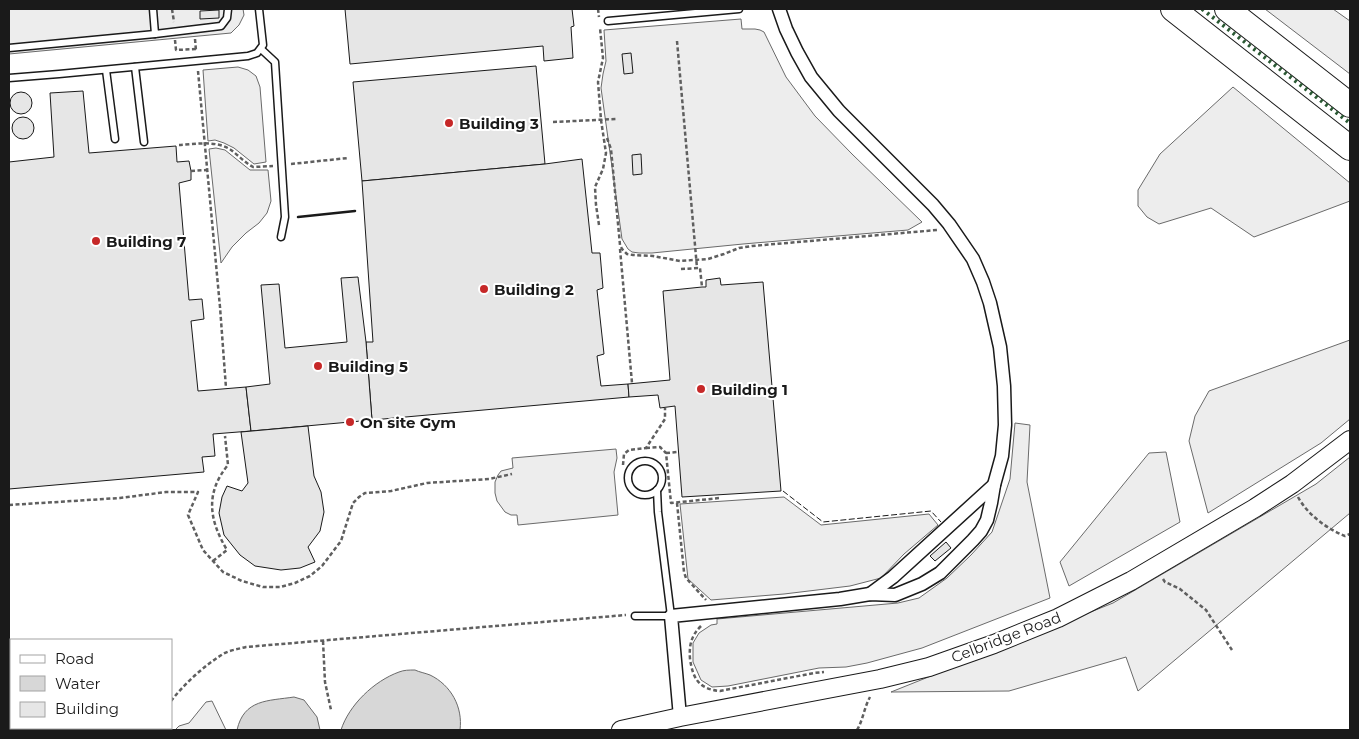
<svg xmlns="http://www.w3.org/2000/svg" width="1359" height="739" font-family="Montserrat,sans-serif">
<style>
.built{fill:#ededed;stroke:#6a6a6a}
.water{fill:#d7d7d7;stroke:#6a6a6a}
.building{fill:#e6e6e6;stroke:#1a1a1a}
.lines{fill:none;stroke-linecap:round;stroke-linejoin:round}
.lane-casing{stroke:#1a1a1a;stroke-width:9}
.street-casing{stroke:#1a1a1a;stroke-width:15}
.secondary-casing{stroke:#1a1a1a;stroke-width:20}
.highway-casing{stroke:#1a1a1a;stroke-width:26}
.path{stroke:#5f5f5f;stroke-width:2.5;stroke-dasharray:4 2.5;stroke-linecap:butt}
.lane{stroke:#fff;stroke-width:6}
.street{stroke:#fff;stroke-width:12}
.secondary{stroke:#fff;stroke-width:18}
.highway{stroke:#fff;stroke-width:24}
.hedge{stroke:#2b5a34;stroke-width:4;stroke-dasharray:2.5 4;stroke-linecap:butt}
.fence{stroke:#1a1a1a;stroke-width:1;stroke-dasharray:6 2.5;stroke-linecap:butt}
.wall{stroke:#1a1a1a;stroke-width:2.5}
.poi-dot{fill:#c62828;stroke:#fff;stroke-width:2}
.labels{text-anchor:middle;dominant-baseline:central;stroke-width:4;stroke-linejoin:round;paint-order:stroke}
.poi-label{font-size:15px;font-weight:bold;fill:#1a1a1a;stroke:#fff;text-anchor:start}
.street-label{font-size:15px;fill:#1a1a1a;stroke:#fff}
</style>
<rect width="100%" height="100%" fill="#fff"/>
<g class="built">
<path d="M9,9H243L244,15L239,25L231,33L9,54Z"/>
<path d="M1265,9H1333L1350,21V74Z"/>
<path d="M741,19L742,29H755L760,30L764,32L786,77L815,116L852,154L922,222L908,230L743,244L652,253H639L632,252L628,249L622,239L601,88L603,74L606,61L604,30Z"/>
<path d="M238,67L248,70L256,76L260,87L266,162L254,164L234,148L224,143L215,140L208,141L203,70Z"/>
<path d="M1233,87L1350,183V201L1254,237L1211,208L1159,224L1147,217L1138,206V190L1160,154Z"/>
<path d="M216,148L225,150L250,170H268L271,201L267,213L259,223L246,233L232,247L221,263L209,149Z"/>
<path d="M1350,340V419L1321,443L1208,513L1189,441L1195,416L1209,391Z"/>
<path d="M1015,423L1030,425L1027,482L1050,598L922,648L867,663L846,667L819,668L728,686L712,687L701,680L693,662V643L699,633L711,625L717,624V619L898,603L919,598L947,578L971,555L992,532L1010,479Z"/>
<path d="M616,449L617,458L614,472L618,515L518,525L517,515H511L505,512L497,501L495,493V482L498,475L501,471L513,468L512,458Z"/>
<path d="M1166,452L1180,522L1069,586L1060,562L1149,453Z"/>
<path d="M1350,457V513L1138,691L1126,657L1009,691L891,692L1113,603L1316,484Z"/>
<path d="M784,497L821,525L929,514L938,525L904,554L881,578L850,586L784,594L711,600L688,579L680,504Z"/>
<path d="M212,701L226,730H175L179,726L189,723L206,702Z"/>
</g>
<g class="water">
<path d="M415,670C419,672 425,673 430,675C451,685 463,707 460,730H341C349,705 374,681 399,672C404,670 409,670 415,670Z"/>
<path d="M294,697L304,700L317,717L320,730H237C244,699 268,701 294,697Z"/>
</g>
<g class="building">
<path d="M345,9H572L574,26L571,27L573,58L544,61L543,46L350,64Z"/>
<path d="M219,10V18L200,19V11Z"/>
<path d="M631,53L633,73L624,74L622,54Z"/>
<path d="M536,66L545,164L362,181L353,82Z"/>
<path d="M83,91L89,153L176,146L177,162L189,161L191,171V180L179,183L189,300L202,299L204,319L191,321L198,391L246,387L251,431L213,434L215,456L202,457L204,472L9,489V162L54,157L50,93Z"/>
<circle cx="21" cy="103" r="11"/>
<circle cx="23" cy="128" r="11"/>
<path d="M641,154L642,174L633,175L632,155Z"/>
<path d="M582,159L592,253H600L603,288L597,290L604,354L597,356L601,386L628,384L629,397L372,420L366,342H373L362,181L545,164Z"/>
<path d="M358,277L366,342L372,420L251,431L246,387L270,384L261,285L279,284L285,348L347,342L341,278Z"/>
<path d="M720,278L721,285L763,282L781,491L682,497L675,406L660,408L658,395L629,397L628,384L670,380L663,291L702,287H706V280Z"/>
<path d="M308,426L314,476L321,492L324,512L320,531L308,547L315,562L300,568L281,570L255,566L240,555L224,535L219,513L222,497L227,486L242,491L248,483L241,432Z"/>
<path d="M946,542L951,548L935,561L930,556Z"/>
</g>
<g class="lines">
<defs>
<g id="lane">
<path d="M153,9L155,34L221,26L227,18L228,9"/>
<path d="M608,21L739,9"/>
<path d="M9,48L155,34"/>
<path d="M261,49L275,62L285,217L281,237"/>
<path d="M135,67L144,142"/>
<path d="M106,70L115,139"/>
<path d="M9,78L59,74L248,56L257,53L263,45L259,9"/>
<circle cx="645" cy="478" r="17"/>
<path d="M635,616H671L658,512L657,490"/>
</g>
<g id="street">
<path d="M870,594L893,577L994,485"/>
<path d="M680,717L671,616L840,599L870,594L895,595L922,584L940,573L973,540L981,531L987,520L991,503L994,485L1002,456L1005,425L1004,386L1000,347L990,303L983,282L973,259L949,224L933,205L839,111L811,77L797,52L786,29L779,9"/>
</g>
<path id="secondary" d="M621,730L680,717L880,679L929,667L994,644L1058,618L1131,581L1255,508L1292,484L1350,440"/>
<g id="highway">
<path d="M1173,9L1350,148"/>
<path d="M1227,9L1350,105"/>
</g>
</defs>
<use href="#lane" class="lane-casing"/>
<use href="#street" class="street-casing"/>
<use href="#secondary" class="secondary-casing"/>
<use href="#highway" class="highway-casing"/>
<g class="path">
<path d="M172,9L174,22"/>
<path d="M598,9L599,17"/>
<path d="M195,39L196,51"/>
<path d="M175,40L176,50L196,49"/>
<path d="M677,41L697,268"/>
<path d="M198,71L220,307L226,388"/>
<path d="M553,122L616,119"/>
<path d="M607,138L611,149L620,245L622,249L627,254L633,255L653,256L680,261L708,259L724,254L739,248L752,246L937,230"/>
<path d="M179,145C195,144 217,140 231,150C238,155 244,162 253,167L273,166"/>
<path d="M291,164L348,158"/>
<path d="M191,171L207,170"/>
<path d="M599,225L596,205L595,187L603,169L606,153L601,120L598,82L603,58L600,28"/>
<path d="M620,249L632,383"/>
<path d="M681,269L700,268L702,287"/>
<path d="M646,448L660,447L666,453L671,503L720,498"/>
<path d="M666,453L677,452"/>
<path d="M623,465L624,454L629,450L646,448L665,419V408"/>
<path d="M1298,497C1307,514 1327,529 1345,536L1350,534"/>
<path d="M677,503L684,572L686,578L706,600"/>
<path d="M9,505L120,498L166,492H198L188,515L203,550L223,572L242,581L263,587H280L295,583L310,576L322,566L341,541L353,503L359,497L365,493L391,491L427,483L489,479L512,474"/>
<path d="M213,561L227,550C209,520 205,493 228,465L225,436"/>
<path d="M1163,579L1165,582L1180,589L1206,610L1232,650"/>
<path d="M701,626C691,636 689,645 690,659C693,679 699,689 720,691L814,673L824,672"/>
<path d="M323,641L325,682L331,710"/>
<path d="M171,701C185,683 204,666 223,654C230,650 238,649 246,647L626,615"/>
<path d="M152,730L153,728"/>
<path d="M857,730C863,720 864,708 870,697"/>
</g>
<use href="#lane" class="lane"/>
<use href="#street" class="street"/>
<use href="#secondary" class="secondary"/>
<use href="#highway" class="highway"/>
<path class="hedge" d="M1202,9L1350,123"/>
<path class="fence" d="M783,491L823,522L931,511L941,522"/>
<path class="wall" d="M298,217L355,211"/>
</g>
<g class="poi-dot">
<circle cx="449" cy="123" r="5"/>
<circle cx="96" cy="241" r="5"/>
<circle cx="484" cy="289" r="5"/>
<circle cx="318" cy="366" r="5"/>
<circle cx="701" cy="389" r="5"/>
<circle cx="350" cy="422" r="5"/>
</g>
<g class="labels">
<g class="poi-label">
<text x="459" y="123">Building 3</text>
<text x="106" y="241">Building 7</text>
<text x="494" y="289">Building 2</text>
<text x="328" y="366">Building 5</text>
<text x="711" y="389">Building 1</text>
<text x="360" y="422">On site Gym</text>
</g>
<g class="street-label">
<text transform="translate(1006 637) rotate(-21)">Celbridge Road</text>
</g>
</g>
<rect width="1359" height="739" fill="none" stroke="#1a1a1a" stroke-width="20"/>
<rect x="10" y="639" width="162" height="90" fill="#ffffff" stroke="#a3a3a3"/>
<rect x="20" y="655" width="25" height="8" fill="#ffffff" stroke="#a3a3a3"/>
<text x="55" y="664" font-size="15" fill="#1a1a1a">Road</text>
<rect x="20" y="676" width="25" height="15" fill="#d7d7d7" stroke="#a3a3a3"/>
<text x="55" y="689" font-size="15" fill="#1a1a1a">Water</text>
<rect x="20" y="702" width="25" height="15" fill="#e6e6e6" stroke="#a3a3a3"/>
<text x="55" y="714" font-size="15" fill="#1a1a1a">Building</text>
</svg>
